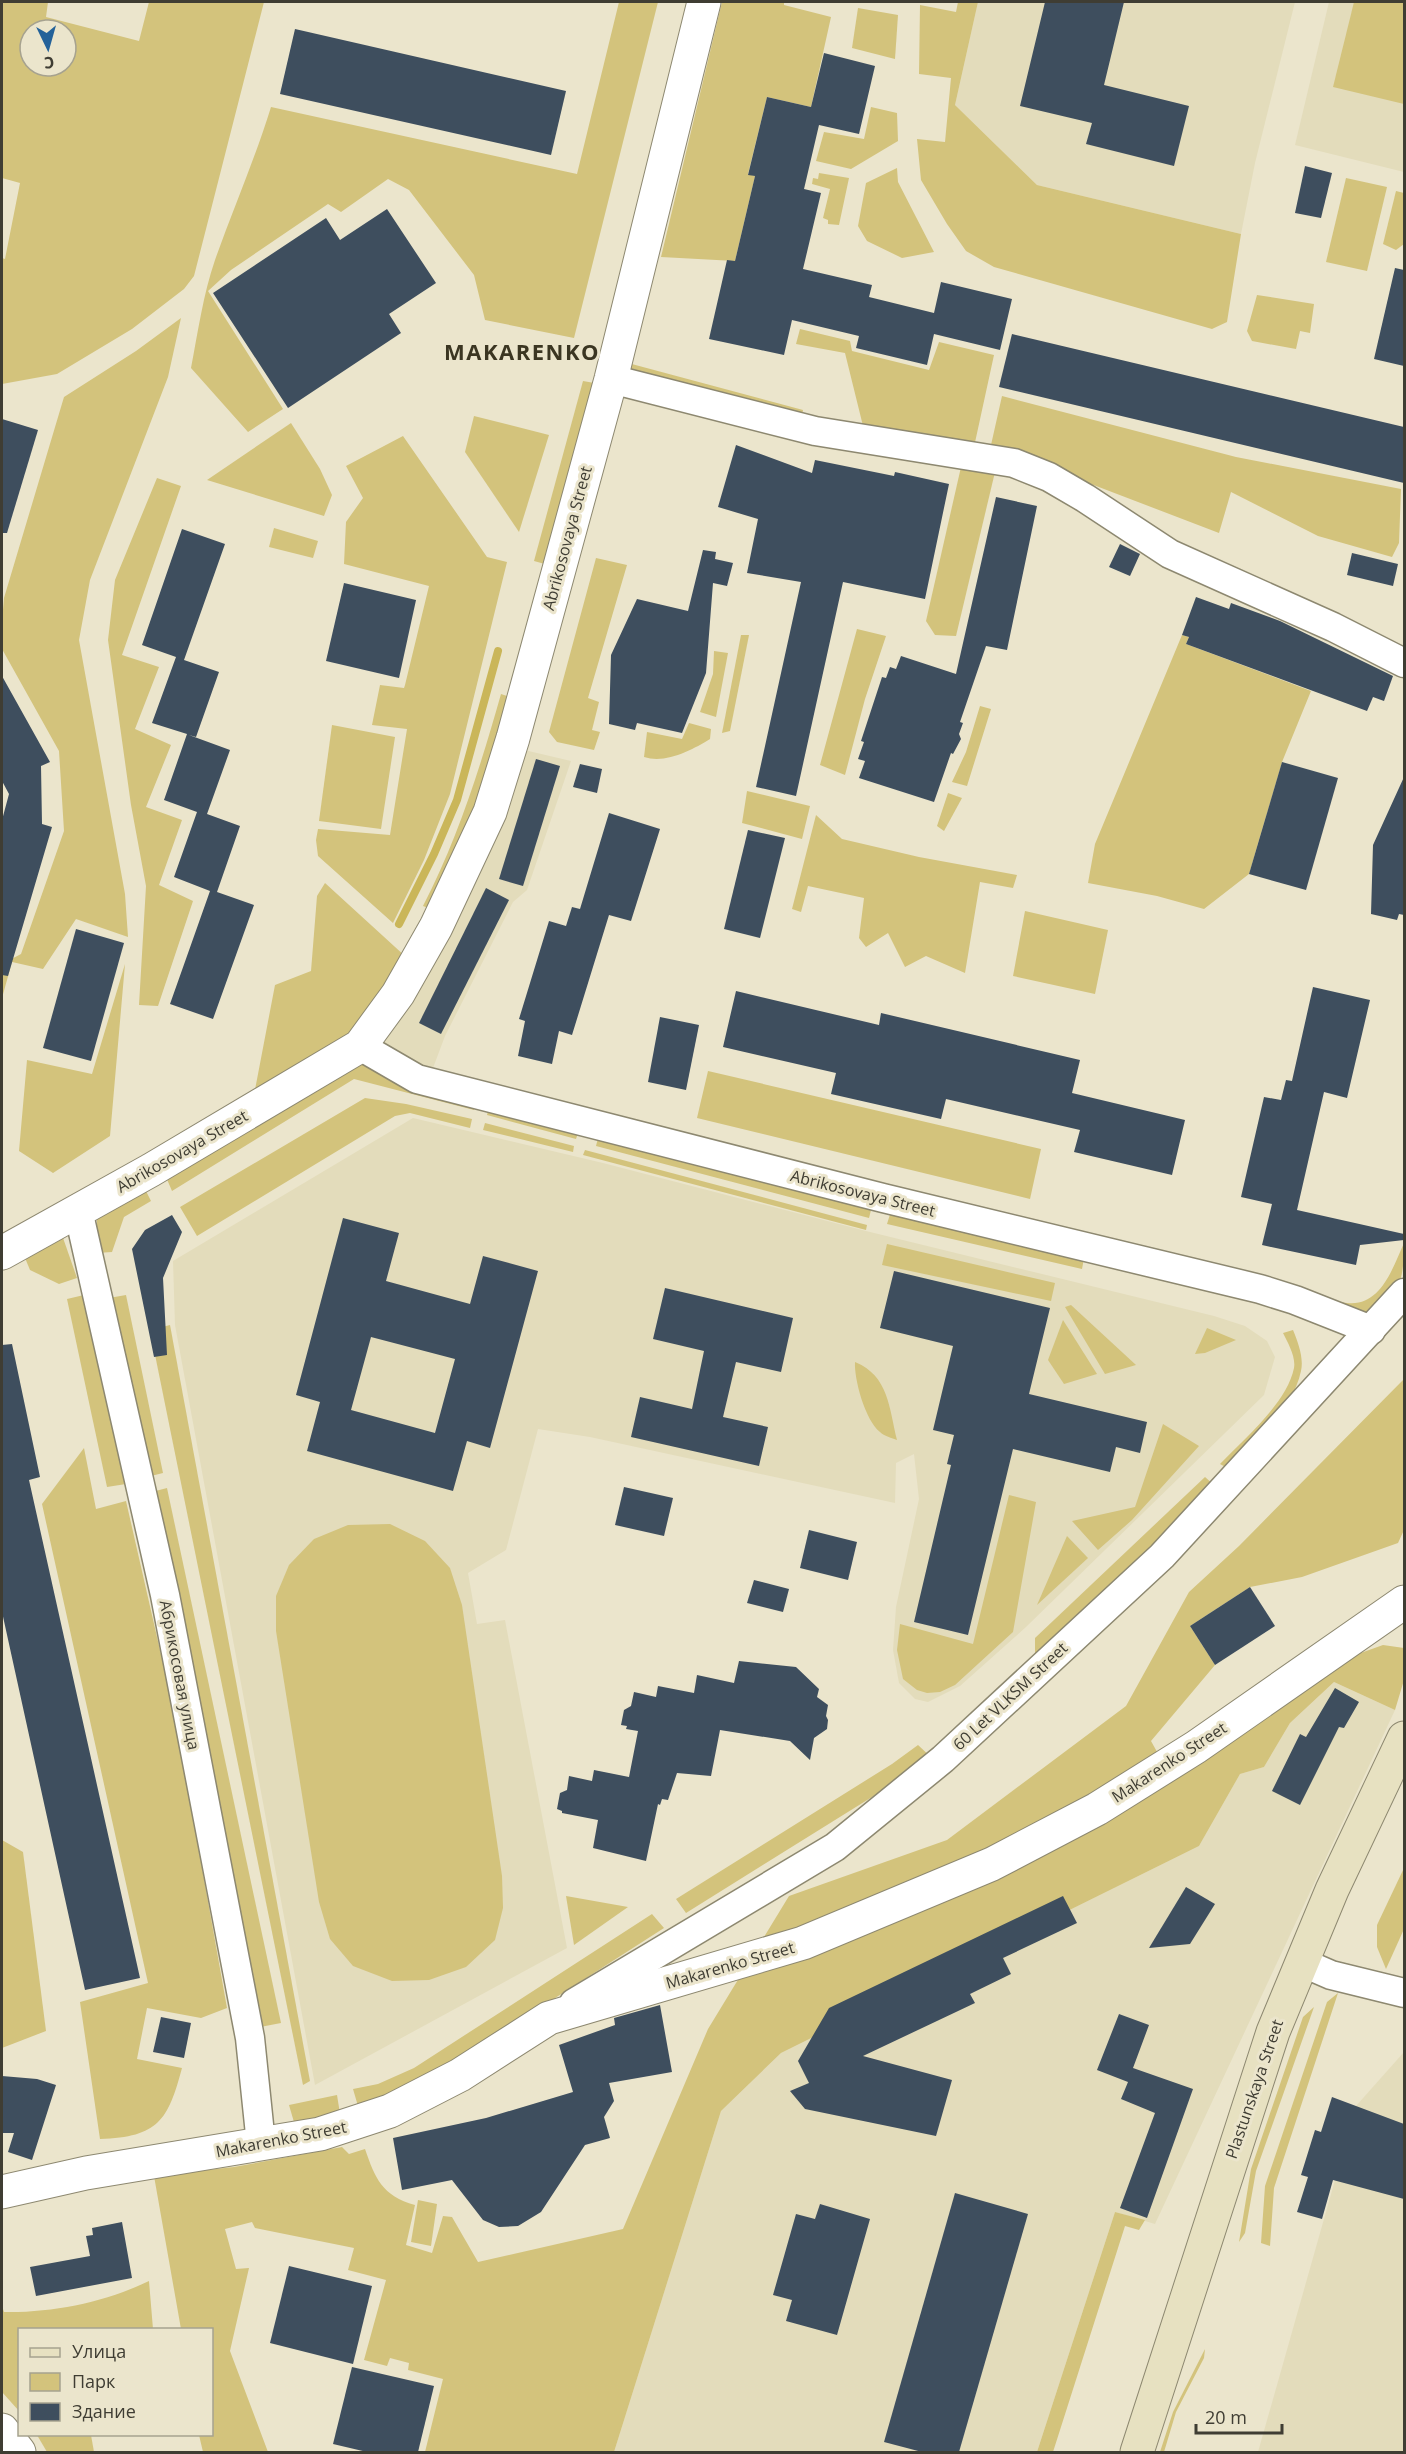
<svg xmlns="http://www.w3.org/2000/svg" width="1406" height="2454" font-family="'Open Sans',sans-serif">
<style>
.built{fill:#e3dcbb}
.green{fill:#d3c37c;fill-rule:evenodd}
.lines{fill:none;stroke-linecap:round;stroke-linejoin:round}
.stream{stroke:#cab659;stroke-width:8}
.building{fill:#3e4e5e;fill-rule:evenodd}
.minor-casing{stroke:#8d8870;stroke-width:31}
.tertiary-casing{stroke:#8d8870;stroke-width:35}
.secondary-casing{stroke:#8d8870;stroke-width:35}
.minor{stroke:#fff;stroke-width:28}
.tertiary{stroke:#fff;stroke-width:33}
.secondary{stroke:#e7e1c1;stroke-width:33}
.labels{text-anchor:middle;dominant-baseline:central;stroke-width:6;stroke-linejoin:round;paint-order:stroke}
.street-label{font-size:16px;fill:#3f3d33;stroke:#ebe5cc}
.district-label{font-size:22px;font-weight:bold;letter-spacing:1.5px;fill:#3b3622;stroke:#ebe5cc}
</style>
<rect width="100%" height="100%" fill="#ebe5cc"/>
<g class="built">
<path d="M978,2H1295L1255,163L1241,234L1037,185L955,105Z"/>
<path d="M1329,2H1404V172L1295,145Z"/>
<path d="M520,749L571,761L527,890L513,902L445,1036L430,1076L379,1042Z"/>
<path d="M413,1118L603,1163L866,1231L1214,1316L1245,1326L1267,1341L1275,1357L1264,1395L1026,1627L960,1686L928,1702L915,1699L899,1683L893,1650L896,1607L919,1499L914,1454L896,1463L895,1503L590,1437L538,1429L506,1550L468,1573L477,1624L505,1620L567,1948L315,2085L175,1325L173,1261Z"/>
<path d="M1334,1682L1395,1710L1155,2224L1115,2212L1037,2452H614L721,2111L781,2053L1199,1846L1240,1774L1264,1767L1290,1723Z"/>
<path d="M1404,2052V2452H1258L1356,2106Z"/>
</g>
<g class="green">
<path d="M2,2H48L46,17L139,41L149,2H264L194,276L184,289L132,329L57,374L2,384V258L5,259L20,183L2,178ZM30,30H66V66H30Z"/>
<path d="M619,2H658L574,338L485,320L474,275L409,190L388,179L341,212L328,204L231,270L208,291L283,409L248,432L191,368C198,332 203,295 215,260C233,209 255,159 271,107L577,174Z"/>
<path d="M722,2H784V5L831,17L811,107L767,97L748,174L755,176L735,261L661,257Z"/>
<path d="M958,2H978L955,105L1037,185L1241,234L1227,322L1212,329L994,267L966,251L947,224L921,180L917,139L945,142L951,78L919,74L920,5L956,12Z"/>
<path d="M1354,2H1404V104L1333,87Z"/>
<path d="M858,8L898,15L895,59L852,48Z"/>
<path d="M871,107L897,113L898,141L851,169L816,161L824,132L864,139Z"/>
<path d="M897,168L898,182L934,252L902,258L867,241L858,226L866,183Z"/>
<path d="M819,173L849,178L839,225L828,224V220L823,218L830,189L812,184L813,178L818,179Z"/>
<path d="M1346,178L1387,187L1367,271L1326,262Z"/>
<path d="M1396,191L1404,193V244L1396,250L1383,244Z"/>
<path d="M1257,295L1314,304L1310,333L1300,331L1296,349L1252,341L1247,331Z"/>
<path d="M181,318L168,377L90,580L79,640L125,894L128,937L76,919L43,969L12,962L2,998V964L21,954L64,831L59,751L2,649V621L4,598L64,397L136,351Z"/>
<path d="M800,329L850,341L852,351L929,370L939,342L994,355L974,447L864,430L845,353L796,344Z"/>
<path d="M628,363L803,410L801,421L624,374Z"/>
<path d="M583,381L600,384L552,566L534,561Z"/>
<path d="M1002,396L1236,457L1401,489L1399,543L1392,557L1318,536L1231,492L1219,533L1057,471L1018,449L991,445Z"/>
<path d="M474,416L549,435L519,532L465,452Z"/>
<path d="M291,423L320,469L332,495L324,516L207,480Z"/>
<path d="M403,436L487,557L507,562L450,794L424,860L393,923L318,856L316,840L318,829L390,835L407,729L372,725L380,685L404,688L405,685L429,586L344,564L346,522L363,498L346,466Z"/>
<path d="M961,467L995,472L956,636L935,635L926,621Z"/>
<path d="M157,478L181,486L122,655L159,667L135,729L171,745L146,807L182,820L159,885L193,901L158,1006L139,1005L146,886L131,805L108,640L115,580Z"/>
<path d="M274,528L318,541L313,558L269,547Z"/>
<path d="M596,558L627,565L588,698L599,702L592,730L600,732L594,750L557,742L549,732Z"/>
<path d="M857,629L886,636L865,699L845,775L820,765Z"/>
<path d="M741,635H749L730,731L722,733Z"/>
<path d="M1182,635L1189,637L1186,644L1311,691L1282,762L1249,874L1204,909L1157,896L1088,883L1095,844Z"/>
<path d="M714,651L728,653L716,717L700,712L713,674Z"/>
<path d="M501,694L513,698L483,806L436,911L423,906C458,838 480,768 501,694Z"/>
<path d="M980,706L991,709L967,786L952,782L966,752Z"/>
<path d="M689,723L711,729L710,739C692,750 666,764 644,757L647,732L682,739Z"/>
<path d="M332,725L395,737L381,829L319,821Z"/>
<path d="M747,791L810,806L802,839L742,823Z"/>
<path d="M948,793L962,798L944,831L937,826Z"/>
<path d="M816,815L842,839L919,857L1017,875L1013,888L980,882L965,973L926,956L905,967L888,933L866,947L859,938L864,898L808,886L801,912L792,909Z"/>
<path d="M325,883L406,957L350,1036L254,1095L275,985L311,971L317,896Z"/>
<path d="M1025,911L1108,930L1095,994L1013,976Z"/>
<path d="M125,964L110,1136L53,1173L19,1151L27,1060L92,1074Z"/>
<path d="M363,1057L476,1100L474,1110L354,1079L172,1191L163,1170Z"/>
<path d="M708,1071L1041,1149L1030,1199L697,1118Z"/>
<path d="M365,1098L406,1104L472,1119L470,1128L410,1113L395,1116L197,1236L180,1207Z"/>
<path d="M490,1103L580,1127L576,1139L487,1115Z"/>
<path d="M485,1123L574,1146L573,1152L483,1130Z"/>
<path d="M599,1134L873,1202L869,1218L596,1146Z"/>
<path d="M585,1150L867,1225L866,1230L583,1155Z"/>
<path d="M144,1187L151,1201L124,1217L112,1252L97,1253V1214Z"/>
<path d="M892,1208L1084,1258L1082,1269L887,1224Z"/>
<path d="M62,1235L77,1278L59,1284L30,1270L23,1253Z"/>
<path d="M1404,1243C1404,1289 1397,1296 1360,1320L1315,1295C1326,1298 1337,1302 1347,1303C1381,1307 1393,1267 1404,1243Z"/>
<path d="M887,1244L1055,1283L1051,1301L882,1265Z"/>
<path d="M84,1295L126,1484L107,1487L67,1299Z"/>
<path d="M126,1295L163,1473L147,1477L109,1298Z"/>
<path d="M1071,1305L1136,1365L1105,1374L1065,1307Z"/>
<path d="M1063,1320L1097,1374L1064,1384L1048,1360Z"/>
<path d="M170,1325L310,2081L303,2085L150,1330Z"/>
<path d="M1207,1328L1236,1340L1205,1353L1195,1354Z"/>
<path d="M1293,1330C1298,1342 1304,1358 1301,1371C1293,1409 1256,1441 1231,1470L1220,1464C1244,1439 1287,1403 1294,1368C1296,1357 1288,1343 1283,1333Z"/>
<path d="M855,1362C889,1376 889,1408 897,1440C892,1438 884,1436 880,1432C865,1420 854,1379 855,1362Z"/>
<path d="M1404,1379V1530L1398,1543L1302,1577L1250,1587L1190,1626L1215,1665L1151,1741L1172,1779L1344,1659L1383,1645L1404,1648V1680L1395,1710L1334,1682L1290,1723L1264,1767L1240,1774L1199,1846L781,2053L721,2111L614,2452H425L443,2379L408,2370L409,2363L390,2358L387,2366L364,2360L386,2280L348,2270L354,2248L255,2228L252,2222L225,2229L236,2269L249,2268L230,2351L268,2452H203L199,2435L212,2434V2330L181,2329L154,2176L234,2167L342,2147L349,2154L365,2149C375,2178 382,2196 415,2205L406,2245L432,2253L443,2216L452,2217L478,2262L623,2229L708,2029L789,1896L947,1840L1126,1706L1189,1592L1239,1546Z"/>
<path d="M1163,1424L1199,1446L1132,1520L1098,1550L1072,1521L1135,1507Z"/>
<path d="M84,1448L96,1509L126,1501L175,1716L227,2008L201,2018L147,2008L137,2059L182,2068C168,2120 159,2137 100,2139L80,2002L148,1983L42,1504Z"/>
<path d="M1205,1477L1214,1485L1156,1547L1035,1657V1638Z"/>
<path d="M167,1488L281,2023L255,2028L148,1493Z"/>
<path d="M1009,1495L1036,1502L1013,1632L955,1685L940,1692L927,1693L917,1690L903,1679L897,1650L900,1624L973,1644Z"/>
<path d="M390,1524L425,1541L450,1568L462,1605L502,1876L503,1908L495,1940L466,1967L429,1980L392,1981L353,1966L330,1939L319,1902L276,1631V1596L289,1565L314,1539L348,1525Z"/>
<path d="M1067,1536L1088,1558L1037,1605Z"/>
<path d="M918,1745L933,1759L686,1913L676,1899L892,1764Z"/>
<path d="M2,1840L23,1852L46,2031L2,2048Z"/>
<path d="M1404,1868V1929L1386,1969L1377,1947V1925Z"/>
<path d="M566,1896L628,1907L574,1945Z"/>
<path d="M652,1914L664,1928L465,2056L360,2113L353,2089L378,2084L414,2068Z"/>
<path d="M1338,1993L1274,2188L1270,2246L1261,2243L1265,2186L1327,2002Z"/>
<path d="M1314,2007L1256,2171L1245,2233L1239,2242L1251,2169L1303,2017Z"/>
<path d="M337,2095L341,2120L296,2129L289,2105Z"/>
<path d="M418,2200L437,2204L431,2246L411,2242Z"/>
<path d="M1115,2212L1145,2220L1139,2230L1125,2226L1053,2452H1037Z"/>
<path d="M149,2281L153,2329L20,2330L19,2411L2,2392V2306L4,2312C52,2313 106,2302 149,2281Z"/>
<path d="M1205,2349L1204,2358L1176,2412L1164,2452H1160L1173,2412Z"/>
<path d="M37,2435H91L94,2452H47Z"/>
</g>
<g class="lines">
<path class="stream" d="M399,924L434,854L457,800L498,651"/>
</g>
<g class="building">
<path d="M1045,2H1124L1104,85L1189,106L1174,166L1086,144L1092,123L1020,106Z"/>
<path d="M295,29L566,91L551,155L280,94Z"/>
<path d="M824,53L875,66L859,134L819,125L804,189L821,193L803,269L872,285L869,297L934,313L941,282L1012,299L1000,350L934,334L927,365L856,348L859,336L792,320L784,355L709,339L727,260L735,261L755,176L748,175L767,97L811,107Z"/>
<path d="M1305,166L1332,173L1321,218L1295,213Z"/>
<path d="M387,209L436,283L389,314L401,333L288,408L213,293L326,218L340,240Z"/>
<path d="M1395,268L1404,270V366L1374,359Z"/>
<path d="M1012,334L1404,427V483L999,387Z"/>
<path d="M2,419L38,430L7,533H2Z"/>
<path d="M736,445L812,473L815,460L894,476L895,472L949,484L925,599L843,582L796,796L756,787L801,582L747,573L758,519L718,507Z"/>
<path d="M996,497L1037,506L1007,650L986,646L960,722L963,723L959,734L961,739L953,754L951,753L934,802L859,778L865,761L858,759L864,742L861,741L882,677L886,678L890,667L896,669L901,656L956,674Z"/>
<path d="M182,529L225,544L184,660L219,672L196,737L189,735L230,750L207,814L240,826L217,892L254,905L213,1019L170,1004L210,891L174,877L197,812L164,800L187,734L152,723L176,657L142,645Z"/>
<path d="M1120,544L1140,554L1130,576L1109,567Z"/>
<path d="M703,550L716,552L715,559L733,563L727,586L713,583L706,673L682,733L637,723L635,730L609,724L611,655L637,599L688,611Z"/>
<path d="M1352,553L1398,564L1393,586L1347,575Z"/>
<path d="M344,583L416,600L399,678L326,661Z"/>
<path d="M1196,597L1229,609L1231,603L1280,621L1393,676L1384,701L1373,697L1367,711L1186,644L1189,637L1182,635Z"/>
<path d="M2,676L50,762L41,766L42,824L52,827L8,976L2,975V820L9,794L2,781Z"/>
<path d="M536,759L560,766L523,886L499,879Z"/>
<path d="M1282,762L1338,778L1306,890L1249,874Z"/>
<path d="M580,764L602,769L597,793L573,787Z"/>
<path d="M1404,777V915L1399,914L1397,920L1371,914L1373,845Z"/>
<path d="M609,813L660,829L631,921L609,915L572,1035L559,1031L552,1064L518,1056L525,1021L519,1019L549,921L566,926L572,907L580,909Z"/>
<path d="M748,830L785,838L760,938L724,929Z"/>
<path d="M486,888L509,900L441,1034L419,1023Z"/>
<path d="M76,929L124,943L91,1061L43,1048Z"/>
<path d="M1313,987L1370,1000L1347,1098L1324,1092L1297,1210L1404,1234V1240L1360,1245L1356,1265L1262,1245L1272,1204L1241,1197L1264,1097L1281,1100L1286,1080L1292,1081Z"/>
<path d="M736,991L879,1025L881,1013L1080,1060L1072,1093L1185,1120L1172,1175L1074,1152L1080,1130L946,1099L941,1119L831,1094L836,1073L723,1047Z"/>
<path d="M660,1017L699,1025L686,1090L648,1082Z"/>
<path d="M172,1215L182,1232L163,1278L167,1355L154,1357L132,1249L145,1230Z"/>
<path d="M343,1218L399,1233L386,1281L470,1304L483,1256L538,1271L490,1448L467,1441L453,1491L307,1451L320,1402L296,1395ZM371,1337L455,1359L435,1433L351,1410Z"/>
<path d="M894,1271L1050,1308L1029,1394L1147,1422L1140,1453L1116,1447L1110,1472L1013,1449L968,1635L914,1622L951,1465L947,1464L954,1435L933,1430L953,1346L880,1328Z"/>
<path d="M665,1288L793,1318L781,1372L736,1362L723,1417L768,1427L759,1466L631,1437L640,1397L692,1409L704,1351L653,1339Z"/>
<path d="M12,1344L40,1477L29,1480L140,1978L85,1990L2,1612V1345Z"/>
<path d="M624,1487L673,1498L664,1536L615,1525Z"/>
<path d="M809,1530L857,1542L848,1580L800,1568Z"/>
<path d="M754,1580L789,1589L783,1612L747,1603Z"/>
<path d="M1250,1587L1275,1626L1215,1665L1190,1626Z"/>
<path d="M739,1661L796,1667L819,1689L817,1697L828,1705L826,1716L828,1720L827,1729L814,1738L810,1760L790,1741L720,1730L711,1776L677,1773L668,1800L662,1799L660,1805L658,1804L646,1861L593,1848L598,1820L562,1813V1811L557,1809L560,1793L567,1790L569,1776L592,1781L594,1770L629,1777L638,1731L626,1729L627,1726L621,1725L624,1710L631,1706L634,1692L656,1697L658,1686L694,1693L697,1675L734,1683Z"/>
<path d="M1335,1688L1359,1702L1344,1728L1339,1727L1300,1805L1272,1791L1300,1734L1306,1737Z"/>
<path d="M1186,1887L1215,1904L1190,1944L1149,1948Z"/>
<path d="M1063,1896L1077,1923L1003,1958L1011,1974L970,1994L975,2003L863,2056L952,2080L936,2136L805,2109L790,2091L809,2083L798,2061L829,2008Z"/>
<path d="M660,2005L672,2072L609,2083L614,2101L604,2117L610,2138L585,2145L541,2212L518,2226L499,2227L483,2220L452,2180L402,2190L393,2138L486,2118L573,2092L559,2045L615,2025L614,2018Z"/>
<path d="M1119,2014L1149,2025L1133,2068L1193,2089L1147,2218L1120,2208L1155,2113L1121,2099L1128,2082L1097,2070Z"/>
<path d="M161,2017L191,2023L184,2058L153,2052Z"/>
<path d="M2,2076L37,2079L56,2085L32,2160L8,2152L14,2133H2Z"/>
<path d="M1332,2097L1404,2124V2199L1333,2180L1322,2219L1297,2212L1308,2177L1301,2175L1315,2130L1321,2132Z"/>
<path d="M955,2193L1028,2214L959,2452H922L884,2442Z"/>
<path d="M820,2204L870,2219L837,2335L786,2321L792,2300L773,2295L796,2214L815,2219Z"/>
<path d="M122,2222L132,2278L36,2296L30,2267L90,2256L86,2236L93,2235L92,2228Z"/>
<path d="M289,2266L372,2286L353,2364L270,2343Z"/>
<path d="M352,2367L434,2386L418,2452H367L333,2444Z"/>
</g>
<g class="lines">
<defs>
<g id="minor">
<path d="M611,379L815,431L1014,463L1049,477L1085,498L1170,554L1333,627L1404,663"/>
<path d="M360,1046L417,1079L883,1198L1260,1289L1295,1300L1371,1330"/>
<path d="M78,1210L165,1595L250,2038L261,2144"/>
<path d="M1301,1962L1331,1975L1404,1993"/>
<path d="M574,2003L835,1847L943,1759L1162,1556L1404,1293"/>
</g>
<g id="tertiary">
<path d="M2,1253L151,1170L360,1046L398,994L436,927L490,812L513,738L611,379L704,2"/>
<path d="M2,2192L86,2173L320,2134L390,2111L460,2075L549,2018L803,1943L992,1864L1097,1809L1196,1747L1404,1602"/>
<path d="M2,2430L19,2452"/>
</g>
<path id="secondary" d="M1137,2452L1273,2032L1332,1890L1404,1738"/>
</defs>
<use href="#minor" class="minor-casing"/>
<use href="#tertiary" class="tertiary-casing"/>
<use href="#secondary" class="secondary-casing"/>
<use href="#minor" class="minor"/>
<use href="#tertiary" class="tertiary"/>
<use href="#secondary" class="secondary"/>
</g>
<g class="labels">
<g class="street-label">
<text transform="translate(567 538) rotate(-75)">Abrikosovaya Street</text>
<text transform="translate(182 1151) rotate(-30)">Abrikosovaya Street</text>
<text transform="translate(863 1193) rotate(14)">Abrikosovaya Street</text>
<text transform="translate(180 1675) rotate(79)">Абрикосовая улица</text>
<text transform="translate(1010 1696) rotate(-43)">60 Let VLKSM Street</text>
<text transform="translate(1169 1762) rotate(-33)">Makarenko Street</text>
<text transform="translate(730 1965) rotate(-16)">Makarenko Street</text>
<text transform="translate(1254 2089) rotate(-71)">Plastunskaya Street</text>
<text transform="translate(281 2139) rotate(-11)">Makarenko Street</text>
</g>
<g class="district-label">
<text x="522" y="351">MAKARENKO</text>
</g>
</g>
<rect width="1406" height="2454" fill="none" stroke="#3f3d33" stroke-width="6"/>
<rect x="18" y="2328" width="195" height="108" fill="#ebe5cc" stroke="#a6a28f" stroke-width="1.5"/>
<rect x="30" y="2348" width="30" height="9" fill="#e7e1c1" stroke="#a6a28f" stroke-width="1.5"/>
<text x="72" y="2358" font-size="18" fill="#3f3d33">Улица</text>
<rect x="30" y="2373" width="30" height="18" fill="#d3c37c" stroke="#a6a28f" stroke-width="1.5"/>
<text x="72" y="2388" font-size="18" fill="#3f3d33">Парк</text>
<rect x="30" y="2403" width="30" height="18" fill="#3e4e5e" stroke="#a6a28f" stroke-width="1.5"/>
<text x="72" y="2418" font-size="18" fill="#3f3d33">Здание</text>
<g transform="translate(48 48) rotate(175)"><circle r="28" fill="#ebe5cc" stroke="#a6a28f" stroke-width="1.5"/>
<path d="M0-4.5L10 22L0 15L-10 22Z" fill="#246299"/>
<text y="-9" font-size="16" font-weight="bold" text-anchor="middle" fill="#3f3d33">С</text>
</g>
<path d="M1196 2424v9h86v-9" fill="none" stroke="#3f3d33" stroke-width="3"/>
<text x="1205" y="2424" font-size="18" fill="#3f3d33" stroke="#ebe5cc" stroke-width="4.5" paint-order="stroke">20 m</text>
</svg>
